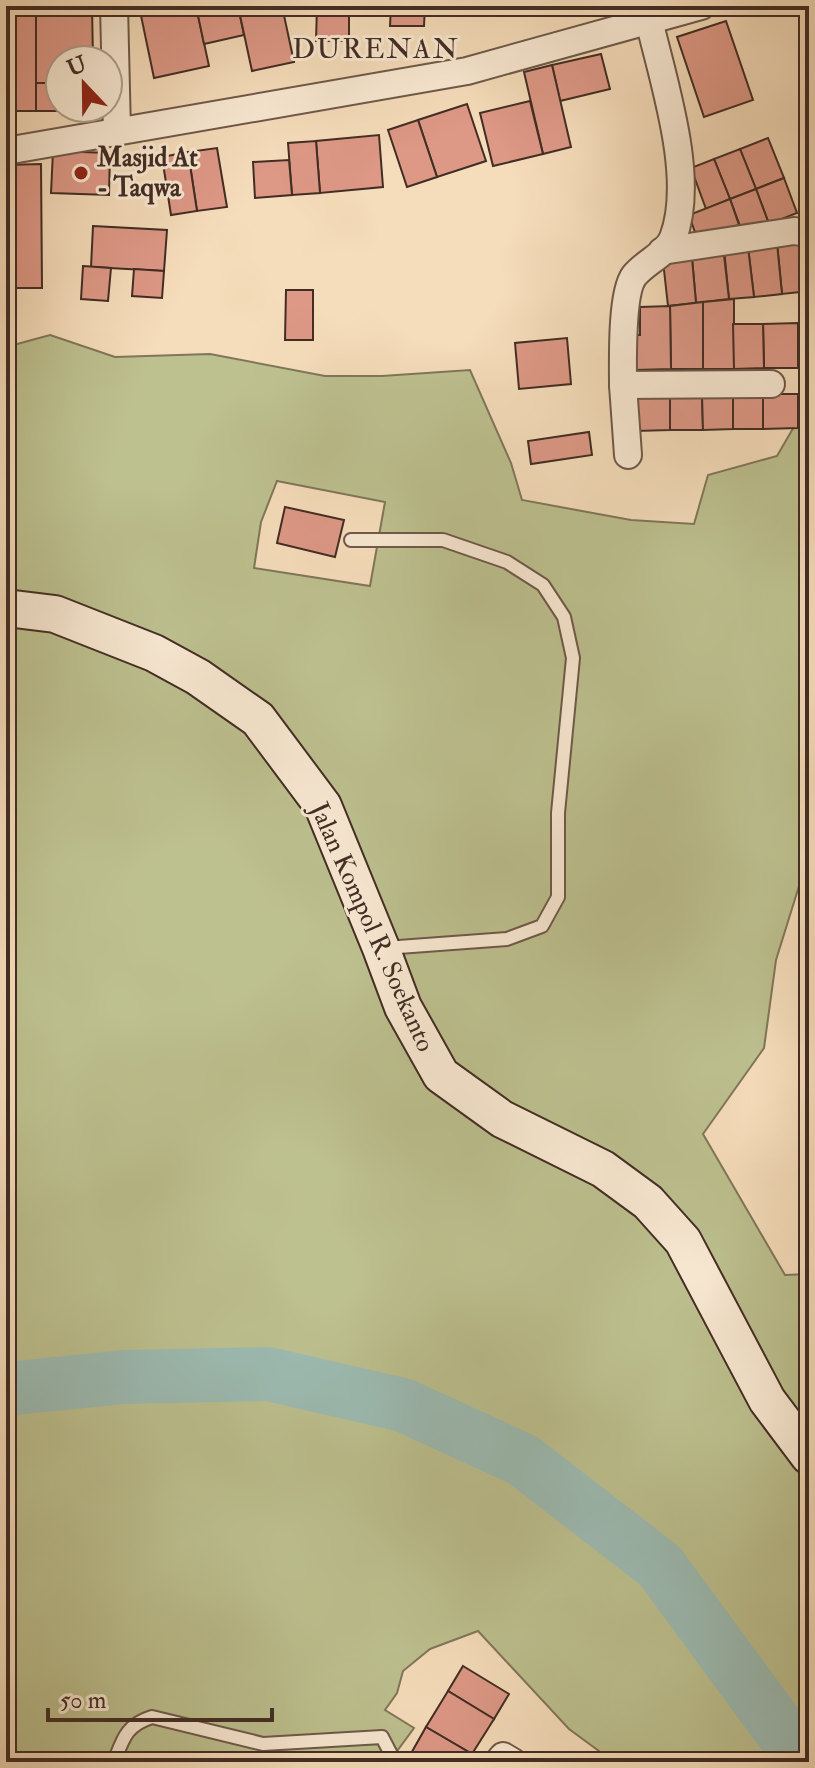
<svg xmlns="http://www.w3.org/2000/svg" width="815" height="1768" font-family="'IM FELL Double Pica',serif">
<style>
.green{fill:#bdc08f;stroke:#80765a;stroke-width:2;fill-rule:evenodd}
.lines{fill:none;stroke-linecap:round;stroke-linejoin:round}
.river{stroke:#9cbbb2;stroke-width:54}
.building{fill:#dd9886;stroke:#422d24;stroke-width:2}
.lane-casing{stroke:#6f594a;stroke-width:16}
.street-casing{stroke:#6f594a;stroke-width:30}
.secondary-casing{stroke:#422d24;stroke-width:40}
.lane{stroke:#f8e8d2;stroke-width:12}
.street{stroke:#f8e8d2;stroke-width:26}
.secondary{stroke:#f8e8d2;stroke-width:36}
.poi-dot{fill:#8f2418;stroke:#f8e8d2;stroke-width:3}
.labels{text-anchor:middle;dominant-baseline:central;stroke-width:6;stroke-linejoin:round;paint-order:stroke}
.poi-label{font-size:26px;font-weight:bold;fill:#422d24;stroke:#f8e8d2;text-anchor:start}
.street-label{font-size:26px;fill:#422d24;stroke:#f8e8d2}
.neighbourhood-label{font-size:28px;letter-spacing:2px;fill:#422d24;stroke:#f8e8d2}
</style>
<rect width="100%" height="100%" fill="#f5dcba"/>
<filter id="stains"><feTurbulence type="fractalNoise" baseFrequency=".0025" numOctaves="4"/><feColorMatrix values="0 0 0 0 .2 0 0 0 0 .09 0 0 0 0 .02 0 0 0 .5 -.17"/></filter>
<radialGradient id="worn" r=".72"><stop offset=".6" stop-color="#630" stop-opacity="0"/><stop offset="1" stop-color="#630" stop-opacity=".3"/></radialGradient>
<path class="green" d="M50,335L115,357L210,354L325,376H382L470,370L511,463L522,500L631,520L694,524L708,475L777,456L809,401V854L776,960L764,1048L703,1134L785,1275L809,1274V1762H614L569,1729L478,1631L430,1649L403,1671L397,1693L385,1710L414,1728L389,1762H6V347ZM277,481L385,502L370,586L254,568L261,522Z"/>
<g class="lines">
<path class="river" d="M6,1389L124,1377L268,1374L403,1405L523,1460L660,1566L804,1762"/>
</g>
<g class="building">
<rect x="6" y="6" width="30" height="105"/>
<path d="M36,6H92L93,60H60V83H36Z"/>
<path d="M139,6H196L209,66L154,78Z"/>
<path d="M196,6H238L244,35L204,44Z"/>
<path d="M238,6H282L294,62L252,71Z"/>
<path d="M317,6H349V41H316Z"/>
<path d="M391,6H425L424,26H390Z"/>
<path d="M425,6H472V8Z"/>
<path d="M472,6H525V9L472,8Z"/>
<path d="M726,21L753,100L704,117L677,37Z"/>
<path d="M601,54L610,89L560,101L552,65Z"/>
<path d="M552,65L571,147L543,154L524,72Z"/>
<path d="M36,83H60V108H64V111H36Z"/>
<path d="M530,101L543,154L493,166L480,113Z"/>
<path d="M467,104L486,161L437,177L418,120Z"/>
<path d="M418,120L437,177L407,187L388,130Z"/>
<path d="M379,135L383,187L320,193L316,141Z"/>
<path d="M768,138L784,178L756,189L740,149Z"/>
<path d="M316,141L320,193L292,195L288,143Z"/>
<path d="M217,148L227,207L197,211L188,152Z"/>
<path d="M740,149L756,189L730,199L714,159Z"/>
<path d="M53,151L110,153L109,195L51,193Z"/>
<path d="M188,152L197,211L171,215L162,157Z"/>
<path d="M714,159L730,199L706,209L691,168Z"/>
<path d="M289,160L292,195L255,198L253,162Z"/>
<path d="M41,164L42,288H6V165Z"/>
<path d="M784,178L797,213L769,224L756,189Z"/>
<path d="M756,189L769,224L743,234L730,199Z"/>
<path d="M730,199L739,225L697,238L689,215Z"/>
<path d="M93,226L167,230L164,271L91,267Z"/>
<path d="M807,240L809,291L782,294L777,243Z"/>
<path d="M777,243L782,294L754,297L748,247Z"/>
<path d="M748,247L754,297L729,299L724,249Z"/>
<path d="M724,255L729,299L696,303L692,258Z"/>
<path d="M692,258L696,303L668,306L663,261Z"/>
<path d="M83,266L111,268L108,301L81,299Z"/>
<path d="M134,269L164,271L162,298L132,296Z"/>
<path d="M286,290H313V340H285Z"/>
<path d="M734,299V369H703V302Z"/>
<path d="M703,302V369H671L670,306Z"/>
<path d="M670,306L671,369L635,370L634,335H640V307Z"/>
<path d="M798,323V368H764L763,324Z"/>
<path d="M733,324H763L764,368L734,369Z"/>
<path d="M567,338L571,384L519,389L515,343Z"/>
<path d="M763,394V429H733V395Z"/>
<path d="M763,394H798V428L763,429Z"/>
<path d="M634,395H670V430L635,431Z"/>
<path d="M670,395H702L703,430H670Z"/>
<path d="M702,395H733V429L703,430Z"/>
<path d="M589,432L592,455L531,464L528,441Z"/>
<path d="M285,507L344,520L335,557L277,543Z"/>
<path d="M463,1666L509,1694L494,1719L448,1691Z"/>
<path d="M448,1691L494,1719L472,1754L426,1727Z"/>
<path d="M426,1727L472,1754L468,1762H417L409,1757Z"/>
</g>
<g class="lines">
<defs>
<g id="lane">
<path d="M351,540H443L507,562L543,585L564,617L573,658L558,813V897L542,926L507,939L385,948"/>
<path d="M114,1762C123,1739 126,1725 152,1717L263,1744L382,1737L395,1762"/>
</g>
<g id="street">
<path d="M114,6L117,132"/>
<path d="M649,20C663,81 696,178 673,238C667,254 645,262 634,276C621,294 623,362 623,385L771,384"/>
<path d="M6,151L467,71L701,6"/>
<path d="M662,251L794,231L809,233"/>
<path d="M623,385L628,455"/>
<path d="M498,1762L503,1756L513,1762"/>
</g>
<path id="secondary" d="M6,608L55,614L154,653L198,677L258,719L323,806L381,948L403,1007L441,1075L502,1119L603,1169L648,1202L683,1241L767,1400L809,1456"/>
</defs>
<use href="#lane" class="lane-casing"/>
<use href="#street" class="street-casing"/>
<use href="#secondary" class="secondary-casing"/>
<use href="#lane" class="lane"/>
<use href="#street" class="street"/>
<use href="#secondary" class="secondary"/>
</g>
<circle class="poi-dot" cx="81" cy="173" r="8"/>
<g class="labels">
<g class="poi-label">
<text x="97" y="158">Masjid At<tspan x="97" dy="30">- Taqwa</tspan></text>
</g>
<g class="street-label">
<text transform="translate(372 927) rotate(66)">Jalan Kompol R. Soekanto</text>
</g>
<g class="neighbourhood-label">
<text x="376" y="49">DURENAN</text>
</g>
</g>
<rect width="815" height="1768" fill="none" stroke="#f5dcba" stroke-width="32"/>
<rect x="8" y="8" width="799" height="1752" fill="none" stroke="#422d24" stroke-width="4"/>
<rect x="16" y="16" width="783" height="1736" fill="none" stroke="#422d24" stroke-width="2"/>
<g transform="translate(84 84) rotate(338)"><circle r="38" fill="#f8e8d2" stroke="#af9d8c" stroke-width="2"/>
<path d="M0-6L14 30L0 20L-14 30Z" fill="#8f2418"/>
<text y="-12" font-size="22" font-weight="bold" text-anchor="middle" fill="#422d24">U</text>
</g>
<path d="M48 1708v12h224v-12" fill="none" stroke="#422d24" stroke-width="4"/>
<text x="60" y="1708" font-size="24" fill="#422d24" stroke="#f8e8d2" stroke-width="6" paint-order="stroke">50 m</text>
<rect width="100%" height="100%" filter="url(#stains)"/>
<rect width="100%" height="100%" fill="url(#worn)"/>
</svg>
